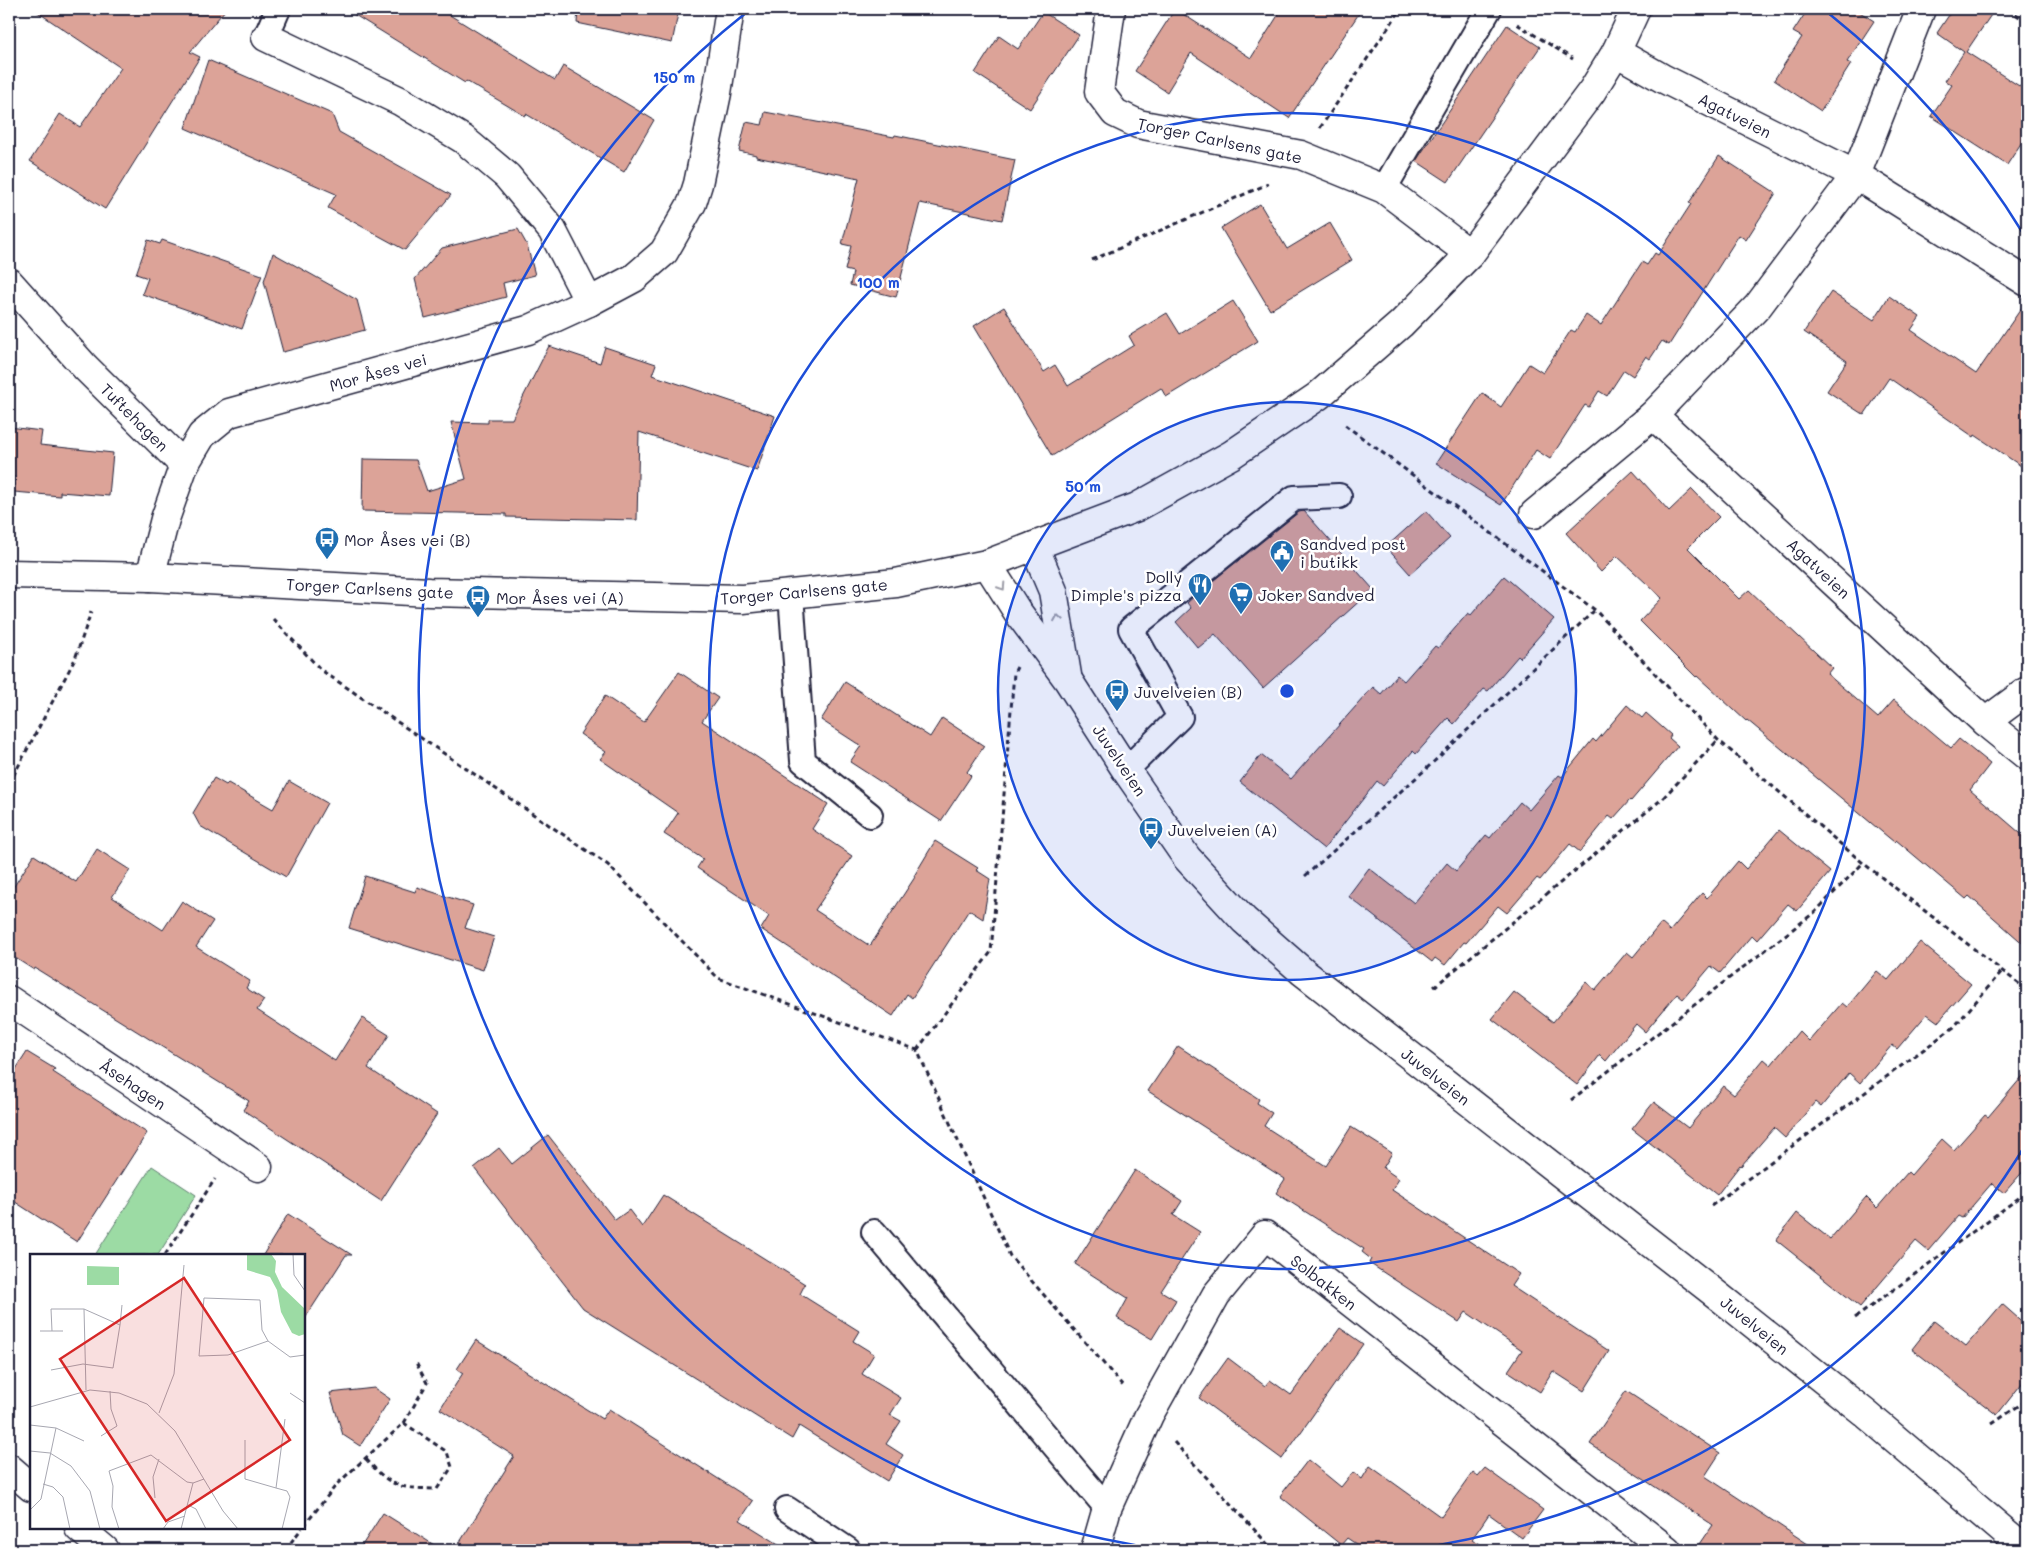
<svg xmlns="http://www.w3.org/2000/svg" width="2036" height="1559" font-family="Mali,sans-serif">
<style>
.green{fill:#9cdba4;stroke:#5f7e70}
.building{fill:#dca398;stroke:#22223b}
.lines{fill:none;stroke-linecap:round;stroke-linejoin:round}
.service-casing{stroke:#22223b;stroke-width:28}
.minor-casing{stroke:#22223b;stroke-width:31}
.tertiary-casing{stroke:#22223b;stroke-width:31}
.path{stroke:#22223b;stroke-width:3;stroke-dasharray:5 4;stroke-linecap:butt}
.service{stroke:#fff;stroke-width:24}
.minor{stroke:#fff;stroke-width:28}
.tertiary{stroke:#fff;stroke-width:28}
.oneway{stroke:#9c9ca7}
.ring{fill:none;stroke:#1d4ed8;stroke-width:2.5}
.labels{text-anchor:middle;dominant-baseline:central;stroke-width:5;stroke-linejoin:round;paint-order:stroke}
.street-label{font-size:16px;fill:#22223b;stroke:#fff}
.poi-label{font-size:16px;fill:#22223b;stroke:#fff;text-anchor:start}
.inset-road{fill:none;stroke:#a7a7b1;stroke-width:1}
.view{fill:#d62828;fill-opacity:0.15;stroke:#d62828;stroke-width:2.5}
.inset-edge{fill:none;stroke:#22223b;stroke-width:2.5}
.centre{fill:#1d4ed8;stroke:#fff;stroke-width:2.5}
.ring-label{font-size:15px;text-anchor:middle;font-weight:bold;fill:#1d4ed8;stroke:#fff;stroke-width:5;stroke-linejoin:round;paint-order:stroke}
</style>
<rect width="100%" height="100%" fill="#fff"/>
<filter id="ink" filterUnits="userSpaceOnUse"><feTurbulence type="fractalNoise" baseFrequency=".02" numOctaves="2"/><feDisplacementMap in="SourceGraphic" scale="10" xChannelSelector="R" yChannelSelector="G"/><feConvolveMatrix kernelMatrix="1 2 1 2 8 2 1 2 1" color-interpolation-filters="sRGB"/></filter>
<g filter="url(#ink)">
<path class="green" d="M152,1166L196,1195L158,1255H95Z"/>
<g class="building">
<path d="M33,9H226L190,52L200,57L105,209L30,161L60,114L80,127L121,68Z"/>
<path d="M345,9H440L555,80L563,66L654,120L624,172L526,114L525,116L466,81L465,83Z"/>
<path d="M578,9H679L672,43L577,23Z"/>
<path d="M1175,9L1251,58L1282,9H1362L1289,118L1191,53L1167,92L1135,71Z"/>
<path d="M1808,9H1855L1874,21L1847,62L1851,64L1821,111L1774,80L1802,37L1793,32Z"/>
<path d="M1953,9H1995L1966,52L2027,91V134L2007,165L1931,116L1952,85L1945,81L1964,52L1937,33Z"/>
<path d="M1043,12L1079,35L1030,109L975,73L999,36L1018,49Z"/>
<path d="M1507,25L1540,47L1448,182L1416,161Z"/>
<path d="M208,60L332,114L339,132L451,195L405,250L328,208L336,194L185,128Z"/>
<path d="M765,112L894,137L895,135L1015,160L1002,220L920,203L896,297L850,285L853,272L845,270L851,246L842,244L859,178L756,157V155L739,151L746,122L762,125Z"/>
<path d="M1719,156L1776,193L1746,240L1739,235L1669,345L1662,341L1650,359L1646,356L1633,376L1624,370L1607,396L1599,391L1589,407L1585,405L1550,459L1536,450L1501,505L1436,463L1482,393L1501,407L1529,364L1543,373L1571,330L1575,332L1586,315L1601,325L1642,262L1647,265L1655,253L1658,255L1691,204L1689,203Z"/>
<path d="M1260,204L1287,249L1330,223L1352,260L1270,310L1221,228Z"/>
<path d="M518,229L527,245L535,275L503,283L506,297L425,318L415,279L442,248Z"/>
<path d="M148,240L160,244L162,240L262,275L242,329L142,294L148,278L136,274Z"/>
<path d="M273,253L357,300L365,330L283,352L264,281Z"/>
<path d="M1831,292L1874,320L1889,296L1920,317L1911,330L1976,374L2027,300V470L1975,435L1974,437L1889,378L1864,415L1827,391L1847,361L1804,332Z"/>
<path d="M1233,301L1258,341L1166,397L1161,388L1052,456L974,326L1004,307L1044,372L1055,365L1068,386L1134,345L1129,336L1167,313L1180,334Z"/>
<path d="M549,346L600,363L605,347L656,364L652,375L775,416L757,471L639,432L637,520L506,517V514L362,511L363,459L416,460L427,491L466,479L451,422L488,423V419H512Z"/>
<path d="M9,427L42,431L40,445L113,453L109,496L60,492V496L14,492L15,477L9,476Z"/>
<path d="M1633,471L1669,511L1692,489L1719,517L1688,548L1739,599L1749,590L1832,668L1827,674L1878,718L1894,700L1951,748L1959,739L1990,764L1970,790L2027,839V947L1969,896L1966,899L1896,840L1894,842L1747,720L1746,721L1697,676L1696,677L1640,621L1662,598L1617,556L1601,572L1566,533Z"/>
<path d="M1304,511L1373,589L1263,688L1215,634L1198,648L1176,622L1191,608L1187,603L1199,592L1299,512Z"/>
<path d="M1426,511L1450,538L1410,574L1386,547Z"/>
<path d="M1504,576L1554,619L1520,658L1518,656L1488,691L1484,689L1454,724L1448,718L1416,754L1413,751L1383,786L1377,781L1324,849L1240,782L1261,755L1291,779L1373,687L1381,694L1397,675L1404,681L1435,646L1438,648L1468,613L1471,615Z"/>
<path d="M679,672L718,698L702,721L828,804L812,829L852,856L815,910L870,946L915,877L914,876L935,841L978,868L976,870L990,879L983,919L969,910L912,998L907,994L893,1016L761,929L769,916L697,868L703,859L664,834L678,813L600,759L606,752L580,734L605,696L644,722Z"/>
<path d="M845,682L930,737L942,718L984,746L967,772L971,776L941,821L850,762L861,746L821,720Z"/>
<path d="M1627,705L1642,718L1646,713L1671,735L1669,738L1678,746L1631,801L1630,800L1613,819L1609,816L1580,852L1570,844L1540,880L1537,878L1507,913L1498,906L1466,943L1464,942L1445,965L1435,958L1432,962L1348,896L1369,868L1414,903L1447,863L1456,871L1486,835L1490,838L1520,802L1529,810L1559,775L1562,777L1593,739L1596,742Z"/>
<path d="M214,778L226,785L228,783L273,809L289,781L327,803L286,877L200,826L193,813Z"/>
<path d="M1779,830L1830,872L1797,911L1788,904L1757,940L1752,935L1720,973L1711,966L1683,999L1677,994L1645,1032L1636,1024L1606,1061L1600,1055L1577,1085L1492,1019L1514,992L1553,1022L1586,982L1595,990L1627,952L1633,957L1661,923L1670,931L1702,893L1707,898L1738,861L1746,869Z"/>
<path d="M97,849L130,870L112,897L163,930L182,901L213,921L196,947L250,981L246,988L264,1000L257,1010L335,1061L362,1018L389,1035L368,1068L437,1114L381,1201L243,1110L249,1101L35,968L34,970L9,954V894L34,855L76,882Z"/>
<path d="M365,876L415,892L417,887L473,905L465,928L494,937L483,970L349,928Z"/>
<path d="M1920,942L1971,984L1938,1022L1927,1014L1897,1049L1892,1045L1860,1083L1849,1073L1821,1107L1815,1102L1785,1138L1774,1128L1741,1166L1740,1165L1717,1195L1632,1129L1654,1102L1688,1128L1723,1086L1734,1095L1764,1059L1771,1065L1799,1031L1809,1041L1842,1003L1847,1007L1877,971L1888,980Z"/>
<path d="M1178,1046L1259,1099L1257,1103L1272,1113L1264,1126L1326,1166L1351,1127L1392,1153L1383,1168L1399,1179L1392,1190L1519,1274L1511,1286L1609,1351L1584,1391L1553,1371L1540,1392L1508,1371L1522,1350L1466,1312L1459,1322L1369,1263L1371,1259L1362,1252L1364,1249L1276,1193L1285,1179L1148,1091Z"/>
<path d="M27,1052L55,1069L53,1072L147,1133L77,1242L9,1198V1080Z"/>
<path d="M2027,1071V1167L2004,1193L1992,1183L1962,1218L1958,1216L1928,1251L1916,1241L1860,1307L1776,1240L1797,1213L1830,1239L1866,1197L1877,1208L1908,1172L1911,1175L1942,1139L1954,1150L1985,1115L1988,1117Z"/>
<path d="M548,1135L615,1220L629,1210L642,1227L663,1195L805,1284L800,1294L859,1331L853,1341L874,1354L862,1374L901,1398L890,1415L901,1421L886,1444L903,1455L887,1481L799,1426L792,1439L583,1308L474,1168L499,1148L512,1164Z"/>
<path d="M1135,1170L1182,1201L1173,1215L1200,1232L1161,1291L1176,1300L1152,1339L1117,1318L1128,1298L1075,1264Z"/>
<path d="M288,1214L352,1255H346L304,1320V1255H263Z"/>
<path d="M2002,1304L2027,1326V1377L1997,1415L1912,1349L1934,1321L1966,1346Z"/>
<path d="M1340,1328L1363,1344L1282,1459L1199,1398L1228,1358L1265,1386L1270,1380L1291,1395Z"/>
<path d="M476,1340L602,1419L609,1409L753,1501L740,1520L788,1550H455L514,1456L440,1409L463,1373L457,1369Z"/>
<path d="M374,1388L390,1399L360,1446L343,1435L330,1393Z"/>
<path d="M1626,1391L1720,1453L1705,1476L1817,1550H1696L1713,1525L1590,1444Z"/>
<path d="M1308,1460L1341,1487L1353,1472L1362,1479L1370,1466L1441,1517L1473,1472L1478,1476L1485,1468L1543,1510L1522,1538L1489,1514L1472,1539L1487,1550H1365L1347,1538L1341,1545L1280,1496Z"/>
<path d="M383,1513L442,1550H359Z"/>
</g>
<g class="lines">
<defs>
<g id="service">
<path d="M266,37L278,9"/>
<path d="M1384,189L1489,9"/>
<path d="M791,594L803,761L870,815"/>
<path d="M1126,770L1180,717L1131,629L1294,498L1339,496"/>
<path d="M874,1232L1107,1508"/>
<path d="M787,1509L848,1550"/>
</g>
<g id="minor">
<path d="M1111,9L1099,92L1115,113L1138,124L1301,155L1384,189L1470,254"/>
<path d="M1921,9L1856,175L1758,306L1653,415L1985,722L2027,691"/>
<path d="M266,37L400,101L463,139L507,176L552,230L589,302"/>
<path d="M1616,52L1662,78L1856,175L2027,282"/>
<path d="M9,282L85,367L184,465L165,519L150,577"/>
<path d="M184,465L202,435L229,413L528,330L589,302L634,278L664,252L692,203L698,184L717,93L730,9"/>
<path d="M1534,514L1653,415"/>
<path d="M1034,546L1137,507L1231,455L1318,396L1401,324L1470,254L1592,91L1616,52L1636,9"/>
<path d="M1985,722L2027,756"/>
<path d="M9,1000L258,1167"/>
<path d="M9,1468L31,1487"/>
<path d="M79,1528L105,1550"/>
<path d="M1095,1550L1107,1508L1149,1415L1216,1295L1265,1235L1667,1550"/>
</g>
<g id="tertiary">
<path d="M987,564L1017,611L1068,680L1126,770L1187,858L1244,920L1303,972L1717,1295L1865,1413L2026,1550"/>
<path d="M9,574L150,577L429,592L743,599L896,583L987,564L1034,546L1053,591L1067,675"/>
</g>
</defs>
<use href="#service" class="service-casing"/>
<use href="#minor" class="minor-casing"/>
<use href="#tertiary" class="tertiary-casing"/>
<g class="path">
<path d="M2008,9L2027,22"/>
<path d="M1517,24L1573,59"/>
<path d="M1320,128L1401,9"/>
<path d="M1092,260L1268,184"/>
<path d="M1345,425L1595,610L1718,740L1863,863L2027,990"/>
<path d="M273,619L321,670L608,865L718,978L917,1050L1010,1256L1124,1387"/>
<path d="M9,784L75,659L91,612"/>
<path d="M1305,876L1426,769L1595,610"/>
<path d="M1434,987L1662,799L1718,740"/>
<path d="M917,1050L991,952L1014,673L1017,667"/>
<path d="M1571,1100L1815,912L1863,863"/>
<path d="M1711,1206L1954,1027L2003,970"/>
<path d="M165,1255L215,1179"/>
<path d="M1855,1318L2027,1192"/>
<path d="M1992,1424L2027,1400"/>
<path d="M1174,1442L1273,1550"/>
<path d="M366,1459C392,1488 398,1488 437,1489L452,1467L447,1452L404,1423"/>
<path d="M304,1526L337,1484L404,1423L427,1383L415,1361"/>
<path d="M285,1550L302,1528"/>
</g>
<use href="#service" class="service"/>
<use href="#minor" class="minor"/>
<use href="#tertiary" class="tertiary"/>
</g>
<defs><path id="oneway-chevron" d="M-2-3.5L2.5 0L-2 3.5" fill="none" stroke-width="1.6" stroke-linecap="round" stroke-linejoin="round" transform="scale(1.25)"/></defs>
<g class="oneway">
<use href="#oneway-chevron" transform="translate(1002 587) rotate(57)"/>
<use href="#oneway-chevron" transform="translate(1058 618) rotate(-99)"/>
</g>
</g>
<circle cx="1287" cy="691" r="289" fill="#1d4ed8" fill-opacity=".12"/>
<g class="ring">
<circle cx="1287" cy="691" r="289"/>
<circle cx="1287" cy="691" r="578"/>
<path d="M2026 1144A867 867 0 0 1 1408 1550M1166 1550A867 867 0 0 1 747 12M1827 12A867 867 0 0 1 2026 238"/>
</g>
<defs>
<symbol id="bus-pin" viewBox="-11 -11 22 30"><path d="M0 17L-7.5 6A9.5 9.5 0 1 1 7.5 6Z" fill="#1f6fb2" stroke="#fff"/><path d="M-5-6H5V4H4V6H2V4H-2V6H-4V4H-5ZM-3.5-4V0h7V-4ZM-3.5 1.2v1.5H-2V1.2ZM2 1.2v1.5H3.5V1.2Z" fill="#fff"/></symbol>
<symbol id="civic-pin" viewBox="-11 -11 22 30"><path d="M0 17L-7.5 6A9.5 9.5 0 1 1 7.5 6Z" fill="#1f6fb2" stroke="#fff"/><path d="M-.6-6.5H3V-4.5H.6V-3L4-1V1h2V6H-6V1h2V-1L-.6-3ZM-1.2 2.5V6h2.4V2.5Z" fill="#fff"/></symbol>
<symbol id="restaurant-pin" viewBox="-11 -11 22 30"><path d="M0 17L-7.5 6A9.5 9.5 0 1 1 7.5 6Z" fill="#1f6fb2" stroke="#fff"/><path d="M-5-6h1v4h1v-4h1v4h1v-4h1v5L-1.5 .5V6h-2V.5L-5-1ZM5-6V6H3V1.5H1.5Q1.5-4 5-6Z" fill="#fff"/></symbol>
<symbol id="supermarket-pin" viewBox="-11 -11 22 30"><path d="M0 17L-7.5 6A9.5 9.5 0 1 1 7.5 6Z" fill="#1f6fb2" stroke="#fff"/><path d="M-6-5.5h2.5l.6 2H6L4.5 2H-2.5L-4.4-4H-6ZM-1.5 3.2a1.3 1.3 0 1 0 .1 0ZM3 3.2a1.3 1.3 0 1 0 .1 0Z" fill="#fff"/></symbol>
</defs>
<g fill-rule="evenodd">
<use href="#bus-pin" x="313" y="525" width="28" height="38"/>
<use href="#civic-pin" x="1268" y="538" width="28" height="38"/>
<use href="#restaurant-pin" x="1186" y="571" width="28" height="38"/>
<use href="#supermarket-pin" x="1227" y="580" width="28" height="38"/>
<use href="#bus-pin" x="464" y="583" width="28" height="38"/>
<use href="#bus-pin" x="1103" y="677" width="28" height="38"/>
<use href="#bus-pin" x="1137" y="815" width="28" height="38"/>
</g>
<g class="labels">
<g class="street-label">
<text transform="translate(1735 115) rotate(27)">Agatveien</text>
<text transform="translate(1220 140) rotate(12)">Torger Carlsens gate</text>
<text transform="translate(378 372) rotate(-16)">Mor Åses vei</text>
<text transform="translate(135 417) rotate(45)">Tuftehagen</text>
<text transform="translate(1819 568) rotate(43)">Agatveien</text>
<text transform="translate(370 588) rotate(3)">Torger Carlsens gate</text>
<text transform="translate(804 591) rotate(-5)">Torger Carlsens gate</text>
<text transform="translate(1120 760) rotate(56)">Juvelveien</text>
<text transform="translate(1436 1076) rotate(38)">Juvelveien</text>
<text transform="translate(133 1084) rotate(34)">Åsehagen</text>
<text transform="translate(1324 1282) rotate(38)">Solbakken</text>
<text transform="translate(1755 1325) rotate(39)">Juvelveien</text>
</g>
<g class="poi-label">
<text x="344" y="539">Mor Åses vei (B)</text>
<text x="1300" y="543">Sandved post<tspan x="1300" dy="18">i butikk</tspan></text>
<text x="1182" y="576" text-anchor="end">Dolly<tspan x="1182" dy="18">Dimple's pizza</tspan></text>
<text x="1258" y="594">Joker Sandved</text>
<text x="496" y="597">Mor Åses vei (A)</text>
<text x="1134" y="691">Juvelveien (B)</text>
<text x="1168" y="829">Juvelveien (A)</text>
</g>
</g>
<g transform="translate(30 1254)">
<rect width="275" height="275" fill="#fff"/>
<path d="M217,0H241L246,7L245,18L252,33L275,55V80L269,82L262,79L251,58L247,36L240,23L217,16ZM57,12L89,13V31H57Z" fill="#9cdba4"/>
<path class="inset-road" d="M263,0L264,21L275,37M54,55L56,136M90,71L92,51M10,77H33M238,87L198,101L169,102L174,44L230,46L232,76L238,87L260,103L275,101M21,116L53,110L83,114L90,71L54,55H21L22,77M260,139L275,149M0,153L60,136L89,139L117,150L145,177L193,257L208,275M129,159L144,120L154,11M0,171L26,174L54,187M71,182L87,172L81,155L80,137M215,186V225L246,234M0,197L20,199L41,212L60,237L70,275M13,230L23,233L33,243L40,275M125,244L123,223L129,205M158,251L166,255L176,275M0,256L11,245L26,174M89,275L82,253L83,232L79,217L121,201L157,228L163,229M133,275L138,268L155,262M151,275L163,229L174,225M252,275L260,243L257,237L246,234L255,165"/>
<path class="view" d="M154,24L260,186L136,267L30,105Z"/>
<rect width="275" height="275" class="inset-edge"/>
</g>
<circle cx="1287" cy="691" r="8" class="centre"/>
<g class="ring-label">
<text x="674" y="83">150 m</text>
<text x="878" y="288">100 m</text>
<text x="1083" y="492">50 m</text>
</g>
<rect width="2036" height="1559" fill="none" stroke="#fff" stroke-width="30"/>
<rect x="15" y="15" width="2006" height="1529" fill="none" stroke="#22223b" stroke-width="2" filter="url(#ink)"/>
</svg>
